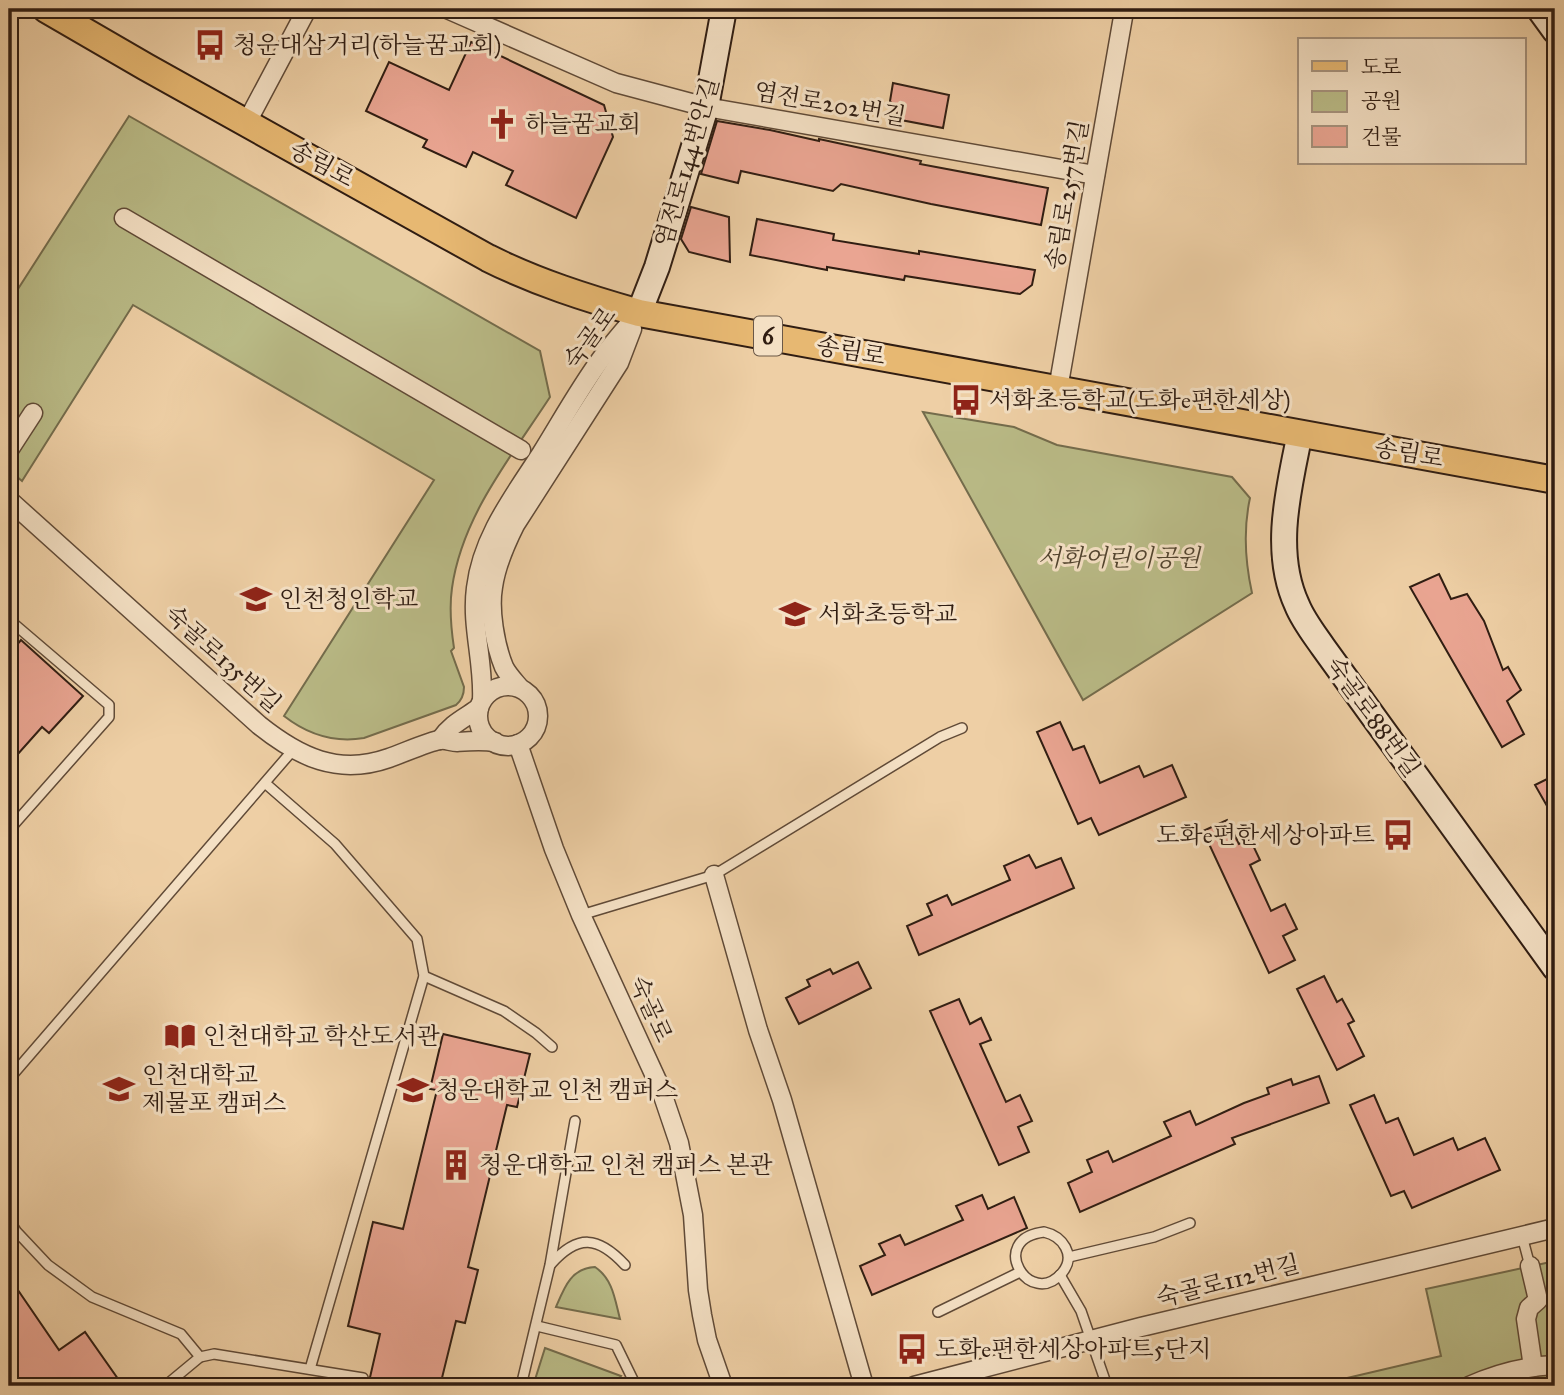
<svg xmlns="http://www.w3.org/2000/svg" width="1564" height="1395" font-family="'IM FELL Great Primer','Noto Serif KR',serif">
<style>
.green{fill:#b9ba86;stroke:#746c4c;stroke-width:2}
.building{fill:#eaa592;stroke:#301d12;stroke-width:2}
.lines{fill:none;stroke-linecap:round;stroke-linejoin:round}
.lane-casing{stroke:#604a37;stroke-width:12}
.street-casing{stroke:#604a37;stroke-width:21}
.secondary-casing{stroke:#301d12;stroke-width:28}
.primary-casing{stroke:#301d12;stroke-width:30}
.lane{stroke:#f4e0c4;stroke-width:9}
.street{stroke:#f4e0c4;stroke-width:18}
.secondary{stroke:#f4e0c4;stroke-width:24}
.primary{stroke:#e7b872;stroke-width:26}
.labels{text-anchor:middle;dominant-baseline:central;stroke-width:6;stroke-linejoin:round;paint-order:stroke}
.shield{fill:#f4e0c4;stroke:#6b5847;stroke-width:2}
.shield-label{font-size:23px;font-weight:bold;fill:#301d12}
.poi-label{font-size:24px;fill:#301d12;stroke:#f4e0c4;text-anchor:start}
.street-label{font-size:24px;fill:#301d12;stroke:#f4e0c4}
.park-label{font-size:24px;font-style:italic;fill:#52442f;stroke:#f4e0c4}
</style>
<rect width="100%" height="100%" fill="#eecfa5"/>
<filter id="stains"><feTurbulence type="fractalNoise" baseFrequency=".00286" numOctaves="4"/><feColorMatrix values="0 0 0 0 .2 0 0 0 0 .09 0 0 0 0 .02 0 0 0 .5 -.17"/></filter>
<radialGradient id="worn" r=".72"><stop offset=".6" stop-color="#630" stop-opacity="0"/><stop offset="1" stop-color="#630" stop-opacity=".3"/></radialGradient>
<g class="green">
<path d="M129,116L540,351L550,397C511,457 462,516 452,588C449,608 451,628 454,648L451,651L464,687C464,695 462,700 456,705L364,738C334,743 307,734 284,716L434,480L133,305L22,481L9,470V303Z"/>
<path d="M923,412L1014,427L1057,445L1232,477L1250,498C1243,530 1245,561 1252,593L1083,700Z"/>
<path d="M1555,1261V1386H1313L1441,1356L1426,1289Z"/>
<path d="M595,1267C613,1279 615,1300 620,1319L556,1307C564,1288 571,1268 595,1267Z"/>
<path d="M545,1348L621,1376L613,1386H533Z"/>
</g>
<g class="building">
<path d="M471,42L604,105L613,137L576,218L506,185L513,171L473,152L466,167L423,147L427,140L366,111L389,62L449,90Z"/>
<path d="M893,83L949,95L943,128L901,120L890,101Z"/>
<path d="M717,121L770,130L819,141V139L921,161L920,164L1048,188L1041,225L931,204L841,184L833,191L741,171L738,183L701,174Z"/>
<path d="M691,207L729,217L730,262L689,252L681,239Z"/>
<path d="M757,219L834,234L833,240L919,254V251L1035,270L1032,285L1020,294L905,276L904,280L827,267V270L750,255Z"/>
<path d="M1439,574L1451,599L1467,594L1484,621L1503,670L1508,667L1521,690L1507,701L1524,734L1502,747L1410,587Z"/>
<path d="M21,640L83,696L49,733L42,727L9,764V654Z"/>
<path d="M1060,722L1073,750L1084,746L1100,783L1139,766L1144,777L1172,765L1186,797L1099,835L1091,818L1078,824L1037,732Z"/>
<path d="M1555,775V820L1535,785Z"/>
<path d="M1227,820L1239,844L1250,839L1260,860L1250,865L1271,911L1285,904L1297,929L1283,936L1295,960L1269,973L1203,831Z"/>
<path d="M1029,855L1036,868L1061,858L1074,888L919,955L907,926L932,915L927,904L947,895L952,905L1010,880L1004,866Z"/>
<path d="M858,962L871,988L799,1024L786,998L810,986L807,980L830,969L833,974Z"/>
<path d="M1324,976L1337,1002L1342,999L1354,1021L1348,1024L1364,1056L1337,1070L1297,989Z"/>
<path d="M959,999L970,1024L981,1018L991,1040L980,1044L1006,1102L1020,1095L1032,1121L1018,1127L1029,1152L999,1165L930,1011Z"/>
<path d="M443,1034L530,1054L517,1107L507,1105L468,1267L478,1270L465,1323L456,1321L440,1386H368L380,1334L348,1326L373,1222L403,1229L437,1090L430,1089Z"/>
<path d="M1319,1076L1329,1103L1232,1138L1235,1144L1080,1212L1068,1183L1092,1172L1087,1160L1108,1151L1113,1162L1171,1136L1164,1122L1190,1111L1196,1125L1244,1103L1269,1094L1267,1088L1291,1079L1293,1085Z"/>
<path d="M1374,1095L1386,1123L1398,1118L1414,1155L1453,1138L1458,1150L1485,1138L1500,1170L1412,1208L1404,1191L1391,1196L1350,1105Z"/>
<path d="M982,1195L988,1209L1014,1197L1027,1228L872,1295L860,1266L885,1255L879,1244L900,1235L905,1245L963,1220L956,1206Z"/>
<path d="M9,1277L59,1350L85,1332L123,1386H9Z"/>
</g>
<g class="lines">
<defs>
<g id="lane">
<path d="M9,622L13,623L109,705V717L9,830"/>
<path d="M265,783L335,844L417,939L424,976L310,1369"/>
<path d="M581,915L714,875L940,737L962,728"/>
<path d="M424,976L504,1011L536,1033L552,1047"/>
<path d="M9,1079L293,750"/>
<path d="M9,1220L16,1231L48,1265L92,1297L181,1334L200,1357"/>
<path d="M1044,1232C1062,1236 1077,1255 1062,1273C1030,1310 986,1239 1044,1232Z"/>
<path d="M1522,1236L1530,1266"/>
<path d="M1069,1257L1154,1237L1190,1223"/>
<path d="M551,1264C578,1234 598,1236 625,1265"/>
<path d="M1060,1275L1081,1311L1107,1386"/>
<path d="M938,1312L1020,1272"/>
<path d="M537,1326L616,1345L636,1386"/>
<path d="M165,1386L200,1357L214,1354L363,1378L361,1386"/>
<path d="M521,1386L550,1265L575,1121"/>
</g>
<g id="street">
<path d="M447,9L616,83L706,107L1095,175"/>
<path d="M247,122L307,9"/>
<path d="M124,218L521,450"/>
<path d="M1058,389L1123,17L1121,9"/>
<path d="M9,450L33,413"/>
<path d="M9,500L259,725C299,757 338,776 389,758C401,754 430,741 440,740C446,739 451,742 457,742C470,741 481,740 495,742"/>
<circle cx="508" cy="716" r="30"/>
<path d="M520,688C515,682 508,675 504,667C495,645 489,610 493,587C496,565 505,545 515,525L619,363L632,329"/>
<path d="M482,700C484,662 471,626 476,588C482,537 514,496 541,454C561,422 579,389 601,359C613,343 626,328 639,313"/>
<path d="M440,740C451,724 463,719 479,708"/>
<path d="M518,744L554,849L581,915L660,1087L679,1143L693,1215L698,1290L702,1315L707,1340L723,1386"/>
<path d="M714,875L758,1030L782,1100L864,1386"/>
<path d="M1530,1266L1538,1300L1529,1308L1526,1319L1533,1367"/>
<path d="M914,1386L1141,1327L1555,1228"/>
<path d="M1469,1386C1496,1374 1525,1366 1555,1365"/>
</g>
<g id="secondary">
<path d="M1539,9L1555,31"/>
<path d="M639,313L657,267L706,107L724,9"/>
<path d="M1300,433C1289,488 1272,551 1297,605C1303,620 1314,634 1323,647L1555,968"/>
</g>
<path id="primary" d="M46,9L146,67L488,258C536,282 586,298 639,313L1555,480"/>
</defs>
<use href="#lane" class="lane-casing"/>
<use href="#street" class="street-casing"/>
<use href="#secondary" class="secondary-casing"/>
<use href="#primary" class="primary-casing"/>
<use href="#lane" class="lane"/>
<use href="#street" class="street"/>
<use href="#secondary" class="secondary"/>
<use href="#primary" class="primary"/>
</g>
<defs>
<symbol id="bus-bare" viewBox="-9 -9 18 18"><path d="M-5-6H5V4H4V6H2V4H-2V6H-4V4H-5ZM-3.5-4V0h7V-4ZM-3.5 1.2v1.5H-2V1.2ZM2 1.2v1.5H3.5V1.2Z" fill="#8f2418" stroke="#f4e0c4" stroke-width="2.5" paint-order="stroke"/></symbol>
<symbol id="church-bare" viewBox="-9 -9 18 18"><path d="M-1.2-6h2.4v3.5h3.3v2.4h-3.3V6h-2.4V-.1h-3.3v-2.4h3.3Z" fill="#8f2418" stroke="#f4e0c4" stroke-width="2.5" paint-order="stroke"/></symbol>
<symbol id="school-bare" viewBox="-9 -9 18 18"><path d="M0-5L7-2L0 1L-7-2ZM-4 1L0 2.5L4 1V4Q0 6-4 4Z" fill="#8f2418" stroke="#f4e0c4" stroke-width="2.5" paint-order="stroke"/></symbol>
<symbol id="library-bare" viewBox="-9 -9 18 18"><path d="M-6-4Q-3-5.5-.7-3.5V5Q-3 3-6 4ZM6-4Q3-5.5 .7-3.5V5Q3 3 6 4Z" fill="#8f2418" stroke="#f4e0c4" stroke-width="2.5" paint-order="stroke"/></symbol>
<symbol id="university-bare" viewBox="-9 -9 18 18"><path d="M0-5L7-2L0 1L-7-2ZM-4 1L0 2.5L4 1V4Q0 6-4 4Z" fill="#8f2418" stroke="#f4e0c4" stroke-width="2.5" paint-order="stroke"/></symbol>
<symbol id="building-bare" viewBox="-9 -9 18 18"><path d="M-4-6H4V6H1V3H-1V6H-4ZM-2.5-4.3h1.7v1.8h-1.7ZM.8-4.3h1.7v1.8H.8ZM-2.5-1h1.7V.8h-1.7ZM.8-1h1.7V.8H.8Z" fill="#8f2418" stroke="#f4e0c4" stroke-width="2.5" paint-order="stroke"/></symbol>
</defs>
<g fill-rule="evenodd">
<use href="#bus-bare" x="188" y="23" width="44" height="44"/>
<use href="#church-bare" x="480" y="102" width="44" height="44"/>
<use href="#bus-bare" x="944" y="378" width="44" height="44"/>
<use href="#school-bare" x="234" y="577" width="44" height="44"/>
<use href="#school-bare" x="773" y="592" width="44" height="44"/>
<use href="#bus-bare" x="1376" y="813" width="44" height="44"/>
<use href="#library-bare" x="158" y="1014" width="44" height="44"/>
<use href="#university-bare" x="97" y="1067" width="44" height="44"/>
<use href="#university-bare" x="391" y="1068" width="44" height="44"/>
<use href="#building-bare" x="434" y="1143" width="44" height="44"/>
<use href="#bus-bare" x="890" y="1327" width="44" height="44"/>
</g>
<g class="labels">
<rect class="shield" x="754" y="316.5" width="28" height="39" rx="5"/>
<g class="shield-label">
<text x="768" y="336">6</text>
</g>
<g class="poi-label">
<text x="233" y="45">청운대삼거리(하늘꿈교회)</text>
<text x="525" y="124">하늘꿈교회</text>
<text x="989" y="400">서화초등학교(도화e편한세상)</text>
<text x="279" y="599">인천청인학교</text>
<text x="818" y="614">서화초등학교</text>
<text x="1375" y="835" text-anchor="end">도화e편한세상아파트</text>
<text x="203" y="1036">인천대학교 학산도서관</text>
<text x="142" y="1075">인천대학교<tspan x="142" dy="28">제물포 캠퍼스</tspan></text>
<text x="436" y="1090">청운대학교 인천 캠퍼스</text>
<text x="479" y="1165">청운대학교 인천 캠퍼스 본관</text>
<text x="935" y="1349">도화e편한세상아파트5단지</text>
</g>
<g class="street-label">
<text transform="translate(830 104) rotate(10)">염전로202번길</text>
<text transform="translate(687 162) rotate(-74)">염전로144번안길</text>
<text transform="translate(322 164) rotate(29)">송림로</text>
<text transform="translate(1067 195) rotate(-80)">송림로257번길</text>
<text transform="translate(590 338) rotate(-54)">숙골로</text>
<text transform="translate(851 351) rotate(10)">송림로</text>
<text transform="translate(1409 453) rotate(10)">송림로</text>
<text transform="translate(223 659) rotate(42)">숙골로135번길</text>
<text transform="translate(1373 717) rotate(54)">숙골로88번길</text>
<text transform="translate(651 1009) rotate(66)">숙골로</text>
<text transform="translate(1228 1281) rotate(-14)">숙골로112번길</text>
</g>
<g class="park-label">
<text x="1119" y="558">서화어린이공원</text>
</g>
</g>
<rect width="1564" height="1395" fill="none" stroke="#eecfa5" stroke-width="35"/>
<rect x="10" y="10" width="1543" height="1374" fill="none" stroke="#301d12" stroke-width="3.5"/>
<rect x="18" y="18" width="1529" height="1360" fill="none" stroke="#301d12" stroke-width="2"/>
<rect x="1298" y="38" width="228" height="126" fill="#f4e0c4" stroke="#a6927d" stroke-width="2"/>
<rect x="1312" y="61" width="35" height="10" fill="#e7b872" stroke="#a6927d" stroke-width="2"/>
<text x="1361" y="74" font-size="21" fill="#301d12">도로</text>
<rect x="1312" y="91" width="35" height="21" fill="#b9ba86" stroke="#a6927d" stroke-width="2"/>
<text x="1361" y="108" font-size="21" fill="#301d12">공원</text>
<rect x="1312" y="126" width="35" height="21" fill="#eaa592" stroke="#a6927d" stroke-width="2"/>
<text x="1361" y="144" font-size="21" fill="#301d12">건물</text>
<rect width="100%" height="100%" filter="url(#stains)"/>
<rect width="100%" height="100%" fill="url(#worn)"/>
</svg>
